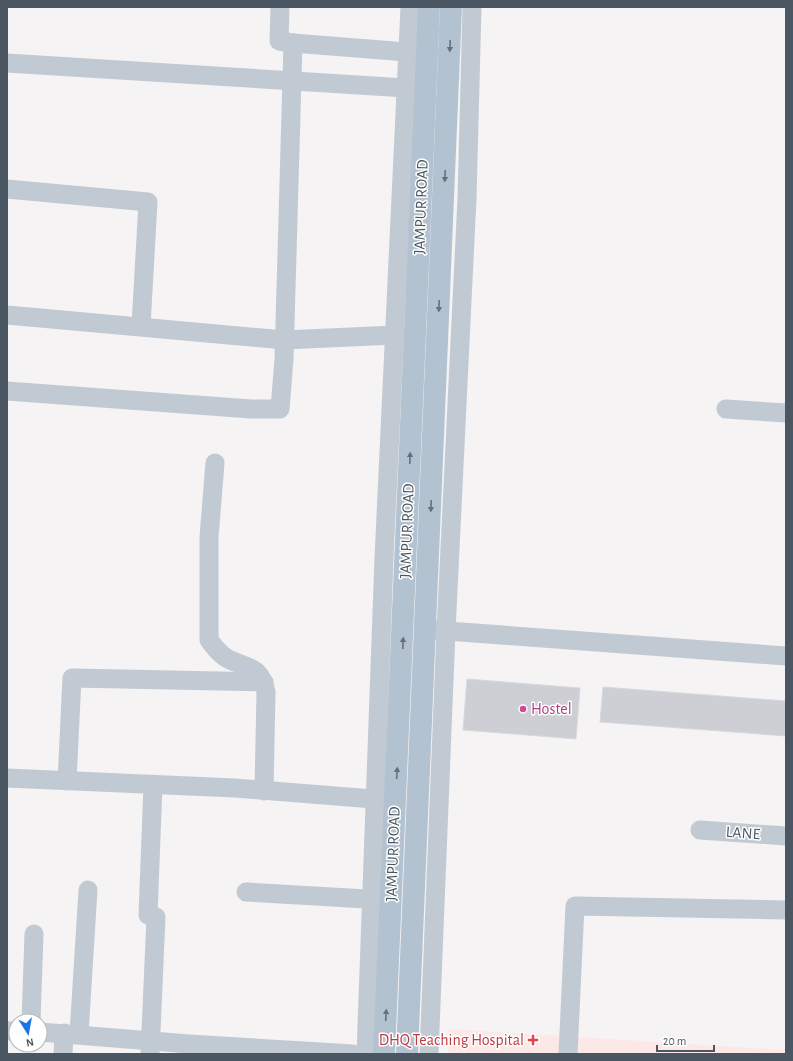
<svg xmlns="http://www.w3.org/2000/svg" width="793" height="1061" font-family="'Alegreya Sans',sans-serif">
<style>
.medical{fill:#fce8e6}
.building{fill:#cdcfd5;stroke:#d7d9de}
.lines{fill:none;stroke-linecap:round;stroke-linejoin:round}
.minor{stroke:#c1cad2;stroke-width:19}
.major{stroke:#b3c2d1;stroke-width:22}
.oneway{fill:#64717d}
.hotel-dot{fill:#d1479c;stroke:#fff;stroke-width:1.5}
.health-dot{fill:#e0444e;stroke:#fff;stroke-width:1.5}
.labels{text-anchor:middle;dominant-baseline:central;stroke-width:3;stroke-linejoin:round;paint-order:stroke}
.street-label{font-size:16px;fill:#4a5661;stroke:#fff}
.hotel-label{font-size:16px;fill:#b23c85;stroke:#fff;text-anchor:start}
.health-label{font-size:16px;fill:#be3a42;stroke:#fff;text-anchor:end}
</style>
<rect width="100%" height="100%" fill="#f5f3f3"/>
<path class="medical" d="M449,1029L786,1050V1054H448Z"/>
<g class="building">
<path d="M467,679L580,688L576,739L463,730Z"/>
<path d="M603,687L786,701V736L600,722Z"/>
</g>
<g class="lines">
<g class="minor">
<path d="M280,7L279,41L293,43"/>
<path d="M7,63L406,88"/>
<path d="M7,189L148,202L141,326"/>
<path d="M7,315L284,340L395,335"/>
<path d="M7,391L251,409H280L284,359L293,43L407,52"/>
<path d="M726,409L786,413"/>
<path d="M215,463L209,537V640C215,648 221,656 230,660C251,669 260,666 266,692L264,791"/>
<path d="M434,630L786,656"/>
<path d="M7,778L235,788L386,800"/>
<path d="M67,781L72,678L264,682"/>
<path d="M700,830L786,836"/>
<path d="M246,892L384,900"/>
<path d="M31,1021L34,934"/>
<path d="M7,1031H16"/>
<path d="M40,1032L189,1044L353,1054"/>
<path d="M79,1034L88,890"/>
<path d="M63,1054L64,1033"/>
<path d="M150,1054L156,917L148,915L153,785"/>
<path d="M366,1054L384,558L410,7"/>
<path d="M429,1054L446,631L467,198L472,7"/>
<path d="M568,1054L575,906L786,910"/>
</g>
<g class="major">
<path d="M384,1054L429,7"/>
<path d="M407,1054L451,7"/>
</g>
</g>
<defs><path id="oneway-solid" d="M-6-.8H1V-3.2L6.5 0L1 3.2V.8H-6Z"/></defs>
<g class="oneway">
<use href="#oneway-solid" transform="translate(450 46) rotate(92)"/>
<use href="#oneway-solid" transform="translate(445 176) rotate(92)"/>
<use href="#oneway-solid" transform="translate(439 306) rotate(92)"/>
<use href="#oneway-solid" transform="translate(410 458) rotate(-88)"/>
<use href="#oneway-solid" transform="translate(431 506) rotate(92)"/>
<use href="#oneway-solid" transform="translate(403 643) rotate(-88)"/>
<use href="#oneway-solid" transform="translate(397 773) rotate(-87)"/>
<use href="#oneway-solid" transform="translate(386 1015) rotate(-87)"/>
</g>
<circle class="hotel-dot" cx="523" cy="709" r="4"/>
<path class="health-dot" d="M531 1034h4v4h4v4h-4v4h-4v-4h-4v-4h4z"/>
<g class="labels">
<g class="street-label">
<text transform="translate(421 207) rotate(-88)">JAMPUR ROAD</text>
<text transform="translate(407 531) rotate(-88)">JAMPUR ROAD</text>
<text transform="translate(743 833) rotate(4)">LANE</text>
<text transform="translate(393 854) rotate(-88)">JAMPUR ROAD</text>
</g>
<g class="hotel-label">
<text x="531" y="709">Hostel</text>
</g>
<g class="health-label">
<text x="524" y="1040">DHQ Teaching Hospital</text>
</g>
</g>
<rect width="793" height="1061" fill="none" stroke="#4a5661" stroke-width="16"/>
<g transform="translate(28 1033) rotate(169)"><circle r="19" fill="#ffffff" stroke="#b7bbc0"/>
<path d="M0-3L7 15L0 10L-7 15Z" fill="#1a73e8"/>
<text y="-6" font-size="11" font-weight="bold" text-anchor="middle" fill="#4a5661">N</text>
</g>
<path d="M657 1045v6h57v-6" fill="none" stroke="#4a5661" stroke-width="2"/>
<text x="663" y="1045" font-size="12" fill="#4a5661" stroke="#ffffff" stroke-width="3" paint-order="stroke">20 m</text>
</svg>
